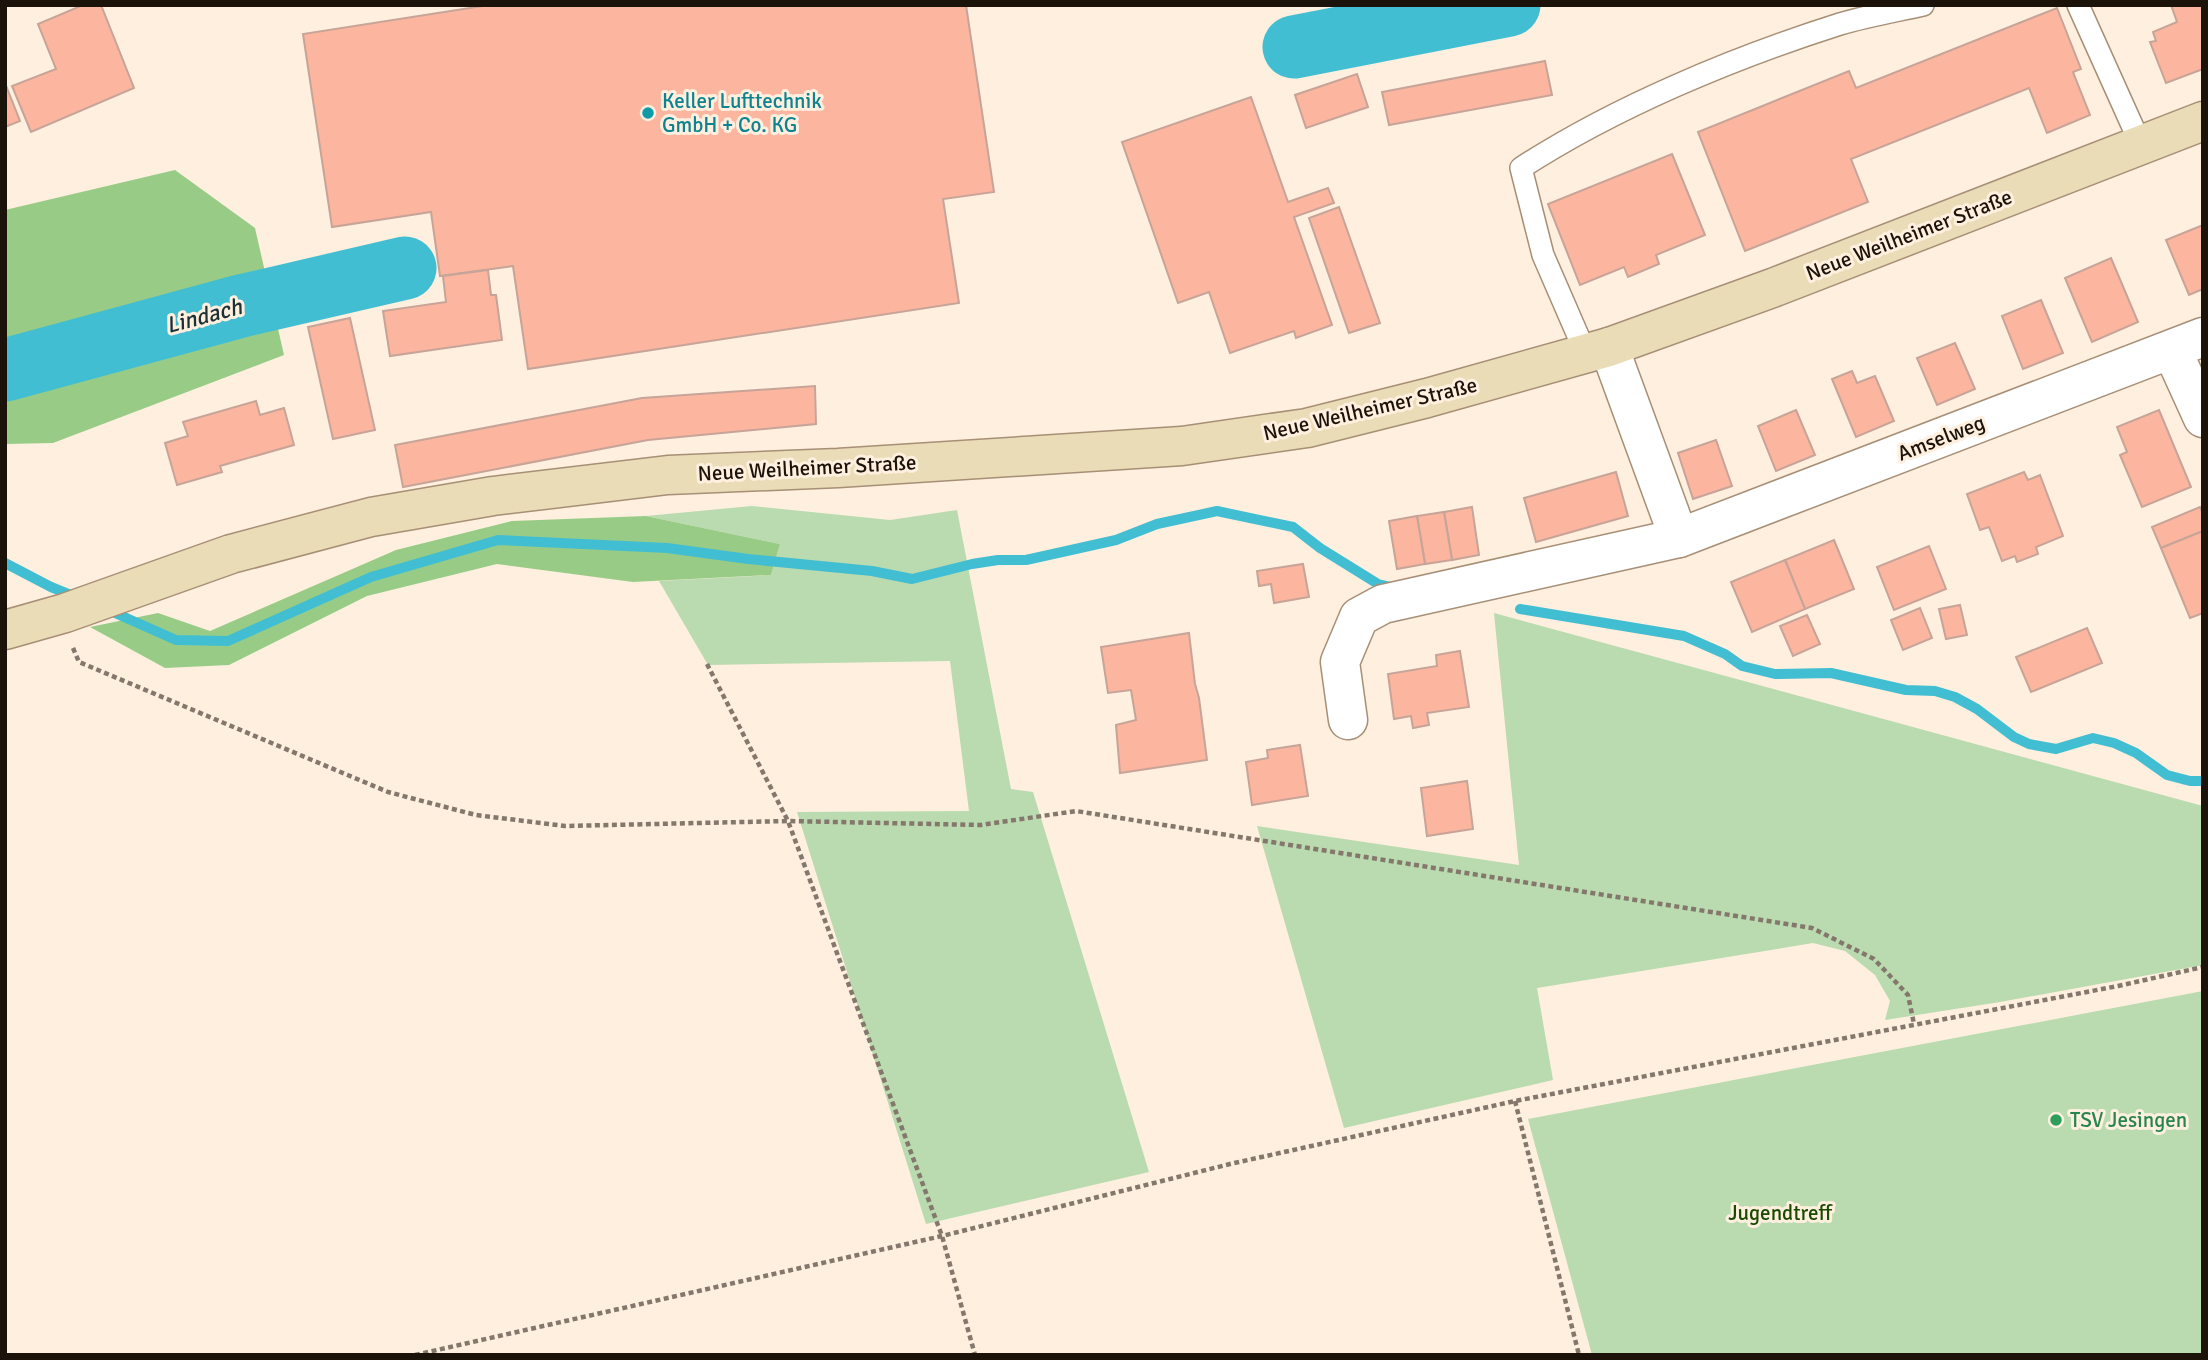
<svg xmlns="http://www.w3.org/2000/svg" width="2208" height="1360" font-family="Signika,sans-serif">
<style>
.green{fill:#badaaf}
.forest{fill:#98cc86}
.lines{fill:none;stroke-linecap:round;stroke-linejoin:round}
.stream{stroke:#42bed2;stroke-width:10}
.river{stroke:#42bed2;stroke-width:63}
.building{fill:#fcb59f;stroke:#c7a498;stroke-width:2}
.service-casing{stroke:#a78f76;stroke-width:24}
.minor-casing{stroke:#a78f76;stroke-width:41}
.secondary-casing{stroke:#a78f76;stroke-width:41}
.path{stroke:#84786c;stroke-width:4.5;stroke-dasharray:5 3.5;stroke-linecap:butt}
.service{stroke:#fff;stroke-width:21}
.minor{stroke:#fff;stroke-width:38}
.secondary{stroke:#e9dcb6;stroke-width:38}
.culture-dot{fill:#0f9aa8;stroke:#feefdf;stroke-width:2.5}
.leisure-dot{fill:#2e9e5b;stroke:#feefdf;stroke-width:2.5}
.labels{text-anchor:middle;dominant-baseline:central;stroke-width:6;stroke-linejoin:round;paint-order:stroke}
.culture-label{font-size:21px;fill:#0d838f;stroke:#feefdf;text-anchor:start}
.street-label{font-size:21px;fill:#1b1209;stroke:#feefdf}
.leisure-label{font-size:21px;fill:#27864d;stroke:#feefdf;text-anchor:start}
.park-label{font-size:21px;fill:#194a00;stroke:#feefdf}
.water-label{font-size:23px;font-style:italic;fill:#1c3135;stroke:#feefdf}
</style>
<rect width="100%" height="100%" fill="#feefdf"/>
<g class="green">
<path d="M752,506L890,520L957,510L1011,789L1033,792L1149,1172L926,1224L797,812L969,811L950,661L708,665L659,581L771,575L780,544L646,516Z"/>
<path d="M1494,613L2203,806V965L2000,1002L1885,1020L1890,1001L1875,975L1845,951L1813,943L1537,988L1553,1080L1344,1128L1257,826L1519,865Z"/>
<path d="M2203,991V1355H1592L1528,1119Z"/>
</g>
<g class="forest">
<path d="M175,170L255,228L284,355L53,443L5,444V210Z"/>
<path d="M646,516L780,544L771,575L633,582L497,564L367,596L229,665L165,668L90,627L158,613L210,631L396,550L512,521Z"/>
</g>
<g class="lines">
<g class="stream">
<path d="M5,563L51,587L78,598"/>
<path d="M106,609L176,640L228,641L371,577L498,540L667,548L748,559L872,571L912,579L972,564L998,560H1026L1116,540L1157,524L1217,511L1293,527L1320,548L1378,584L1395,588"/>
<path d="M1520,609L1684,636L1725,654L1742,666L1775,674L1831,673L1906,690L1935,691L1955,697L1977,709L2014,737L2029,744L2056,749L2093,738L2114,743L2136,753L2167,775L2190,781H2203"/>
</g>
<g class="river">
<path d="M1294,47L1509,5"/>
<path d="M5,370L241,306L405,268"/>
</g>
</g>
<g class="building">
<path d="M83,5H101L134,88L31,132L12,86L56,69L38,24Z"/>
<path d="M489,5H966L994,192L943,199L959,303L528,369L513,266L440,276L431,212L332,227L303,34Z"/>
<path d="M2171,5H2203V69L2166,83L2150,42L2156,41L2153,32L2177,22Z"/>
<path d="M2057,8L2081,69L2073,72L2090,115L2047,133L2029,88L1851,159L1868,202L1745,251L1698,132L1849,71L1856,88Z"/>
<path d="M1545,61L1552,95L1389,125L1382,92Z"/>
<path d="M1357,74L1368,107L1306,128L1295,95Z"/>
<path d="M5,83L20,121L5,127Z"/>
<path d="M1251,97L1288,202L1328,188L1334,203L1294,217L1332,325L1296,338L1294,331L1230,353L1209,292L1178,303L1122,142Z"/>
<path d="M1672,154L1705,235L1656,255L1659,264L1628,277L1624,267L1580,285L1548,204Z"/>
<path d="M1339,207L1380,323L1349,333L1309,218Z"/>
<path d="M2203,225V289L2189,295L2166,240Z"/>
<path d="M2111,258L2138,322L2092,342L2065,278Z"/>
<path d="M488,270L491,295H496L502,340L390,356L383,311L446,302L443,276Z"/>
<path d="M2041,300L2063,353L2023,369L2002,316Z"/>
<path d="M350,318L375,430L333,439L308,327Z"/>
<path d="M1955,343L1975,389L1937,405L1917,358Z"/>
<path d="M1852,371L1857,383L1875,376L1894,421L1856,437L1832,379Z"/>
<path d="M815,386L816,424L648,440L403,487L395,445L642,398Z"/>
<path d="M256,401L260,415L284,408L294,445L220,466L222,472L177,485L165,443L188,436L183,422Z"/>
<path d="M1796,410L1815,455L1776,471L1758,426Z"/>
<path d="M2159,410L2191,487L2142,507L2120,455L2127,452L2117,427Z"/>
<path d="M1716,440L1732,486L1693,499L1678,453Z"/>
<path d="M1616,472L1628,516L1536,542L1524,498Z"/>
<path d="M2024,472L2028,480L2040,475L2063,536L2036,547L2038,554L2017,562L2015,556L2002,561L1989,527L1980,530L1967,494Z"/>
<path d="M1472,507L1479,555L1452,560L1444,512Z"/>
<path d="M2200,507L2203,514V531L2161,548L2152,527Z"/>
<path d="M1444,512L1452,560L1425,564L1417,516Z"/>
<path d="M1417,516L1425,564L1397,569L1389,521Z"/>
<path d="M2203,531V613L2190,618L2161,548Z"/>
<path d="M1834,540L1854,589L1805,609L1785,560Z"/>
<path d="M1929,546L1946,589L1894,610L1877,567Z"/>
<path d="M1785,560L1805,609L1752,632L1731,582Z"/>
<path d="M1303,564L1309,597L1274,603L1271,584L1259,586L1257,571Z"/>
<path d="M1960,605L1967,635L1946,639L1939,609Z"/>
<path d="M1920,608L1932,638L1903,650L1891,620Z"/>
<path d="M1807,615L1820,644L1793,656L1780,626Z"/>
<path d="M2087,628L2102,663L2031,692L2016,657Z"/>
<path d="M1189,633L1195,684L1199,698L1207,760L1120,773L1116,725L1136,720L1131,690L1108,693L1101,647Z"/>
<path d="M1460,651L1469,707L1427,713L1429,725L1413,728L1411,716L1394,719L1388,674L1437,666L1436,655Z"/>
<path d="M1300,745L1308,796L1252,805L1246,762L1268,758L1267,750Z"/>
<path d="M1467,781L1473,829L1427,836L1421,788Z"/>
</g>
<g class="lines">
<defs>
<g id="service">
<path d="M2078,5L2141,145"/>
<path d="M1586,354L1543,255L1521,168C1615,107 1733,58 1840,24C1867,16 1896,11 1923,5"/>
</g>
<g id="minor">
<path d="M1609,347L1679,538"/>
<path d="M2172,350L2203,418"/>
<path d="M1348,720L1340,662L1359,617L1383,604L1679,538L2203,337"/>
</g>
<path id="secondary" d="M5,630L65,613L231,554L371,517L493,496L668,475L838,468L1182,446L1307,428L1427,398L1609,347L1775,287L2203,121"/>
</defs>
<use href="#service" class="service-casing"/>
<use href="#minor" class="minor-casing"/>
<use href="#secondary" class="secondary-casing"/>
<g class="path">
<path d="M73,648L79,662L388,792L476,815L565,826L788,821L981,825L1076,811L1812,928L1874,959L1908,995L1914,1024"/>
<path d="M707,664L788,821L942,1236L975,1355"/>
<path d="M1515,1101L1579,1355"/>
<path d="M415,1355L942,1236L1230,1164L1515,1101L2118,986L2203,967"/>
</g>
<use href="#service" class="service"/>
<use href="#minor" class="minor"/>
<use href="#secondary" class="secondary"/>
</g>
<circle class="culture-dot" cx="648" cy="113" r="7"/>
<circle class="leisure-dot" cx="2056" cy="1120" r="7"/>
<g class="labels">
<g class="culture-label">
<text x="662" y="101">Keller Lufttechnik<tspan x="662" dy="24">GmbH + Co. KG</tspan></text>
</g>
<g class="street-label">
<text transform="translate(1909 235) rotate(-21)">Neue Weilheimer Straße</text>
<text transform="translate(1370 409) rotate(-13)">Neue Weilheimer Straße</text>
<text transform="translate(1941 438) rotate(-21)">Amselweg</text>
<text transform="translate(807 468) rotate(-3)">Neue Weilheimer Straße</text>
</g>
<g class="leisure-label">
<text x="2070" y="1120">TSV Jesingen</text>
</g>
<g class="park-label">
<text x="1780" y="1213">Jugendtreff</text>
</g>
<g class="water-label">
<text transform="translate(204 316) rotate(-15)">Lindach</text>
</g>
</g>
<rect width="2208" height="1360" fill="none" stroke="#1b1209" stroke-width="14"/>
</svg>
